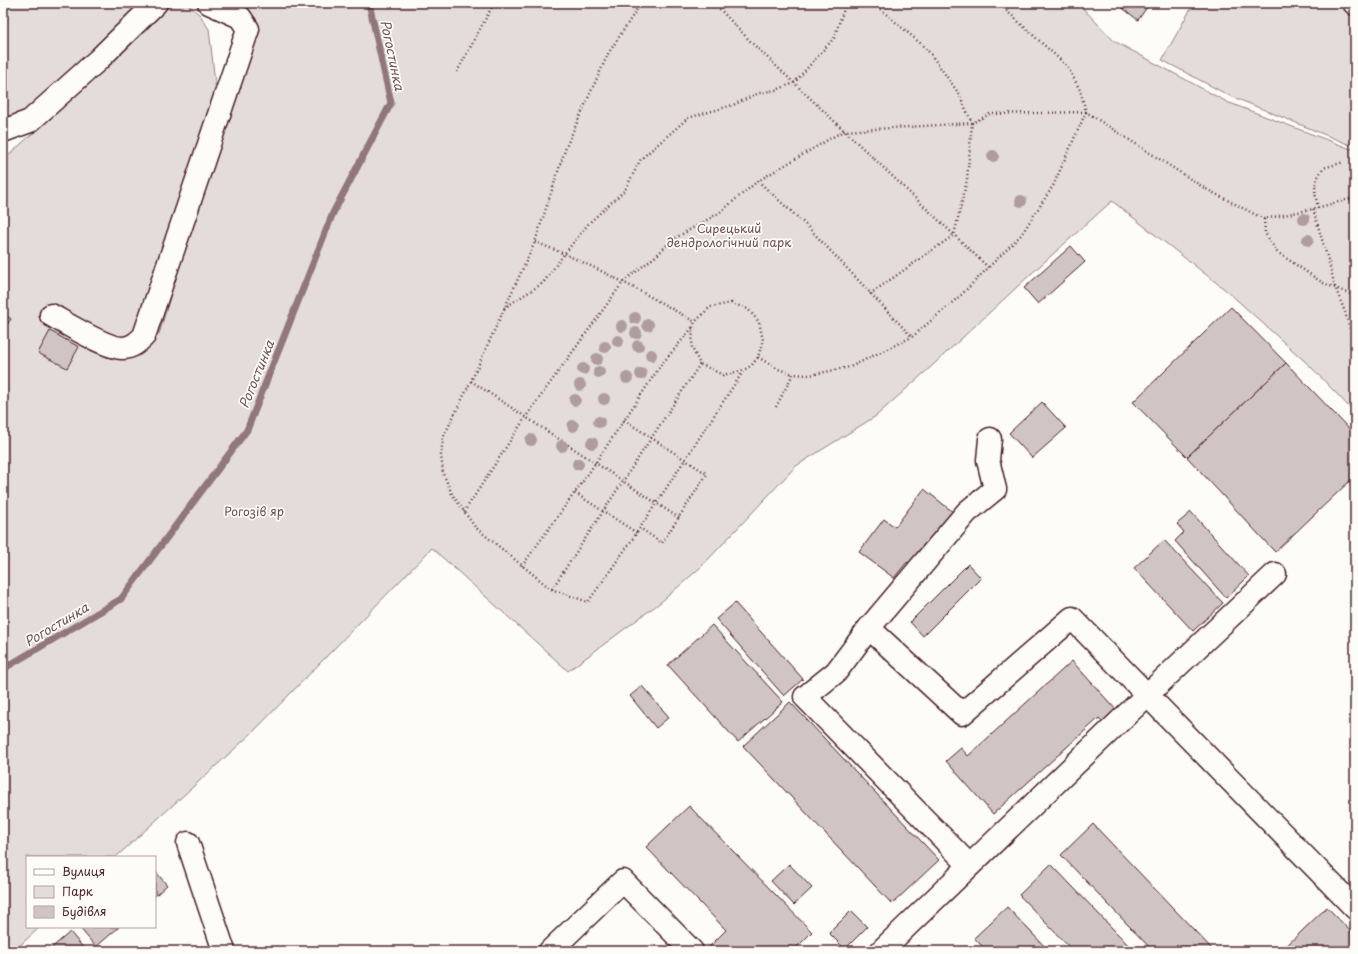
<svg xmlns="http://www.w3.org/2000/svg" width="1358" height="954" font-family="'Playpen Sans',sans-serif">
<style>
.green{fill:#e3dcda;stroke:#967e82}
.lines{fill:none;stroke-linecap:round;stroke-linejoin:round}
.stream{stroke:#91777b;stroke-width:7}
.building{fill:#d0c5c4;stroke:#4a1f2b}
.minor-casing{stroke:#4a1f2b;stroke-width:25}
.path{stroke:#4a1f2b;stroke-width:2.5;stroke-dasharray:1 3;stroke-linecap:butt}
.minor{stroke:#fdfcf7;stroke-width:22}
.tree{fill:#af9c9f}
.labels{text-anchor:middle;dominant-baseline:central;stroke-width:3.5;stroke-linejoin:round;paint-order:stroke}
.park-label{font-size:12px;fill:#704e57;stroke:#fdfcf7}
.water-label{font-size:13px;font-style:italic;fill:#73525a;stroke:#fdfcf7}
</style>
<rect width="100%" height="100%" fill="#fdfcf7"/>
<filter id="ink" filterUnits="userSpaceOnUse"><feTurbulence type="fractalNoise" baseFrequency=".025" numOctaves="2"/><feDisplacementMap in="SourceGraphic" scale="8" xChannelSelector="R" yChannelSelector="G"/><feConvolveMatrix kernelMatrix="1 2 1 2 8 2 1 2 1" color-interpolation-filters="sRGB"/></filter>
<g filter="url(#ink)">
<g class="green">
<path d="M3,3H151L28,117L3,125Z"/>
<path d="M186,3L200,15L209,29L216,91L159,334L254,20L228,3H1078L1114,41L1227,102L1351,149L1355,144V413L1310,366L1227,291L1112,201L1032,273L933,365L876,416L796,466L702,566L661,602L568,671L432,548L253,732L116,857H27V927H40L14,951H3V154L8,156L62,106L103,63L168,6Z"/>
<path d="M1194,3H1355V138L1350,145L1228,95L1162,60Z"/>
</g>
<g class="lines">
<path class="stream" d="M3,669L121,599L247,430L333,213L391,103L369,3"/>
</g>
<g class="building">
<path d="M1116,3H1150L1138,20Z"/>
<path d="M1071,246L1085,262L1038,304L1024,288Z"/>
<path d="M1231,307L1286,363L1187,457L1133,402Z"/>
<path d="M3,313L11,319L3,330Z"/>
<path d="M50,331L79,347L67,368L38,353Z"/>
<path d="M1286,363L1355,435V476L1275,552L1187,457Z"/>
<path d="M1042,402L1066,428L1032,458L1009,433Z"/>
<path d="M924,489L953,512L912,566L907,562L894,578L859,552L884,519L895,527Z"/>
<path d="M1191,512L1249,576L1226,598L1175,541L1184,532L1177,524Z"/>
<path d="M1164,540L1223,603L1193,631L1134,568Z"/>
<path d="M968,564L981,578L923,636L910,622Z"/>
<path d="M735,603L803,679L784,696L716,619Z"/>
<path d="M712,625L783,702L738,742L668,665Z"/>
<path d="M1072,661L1118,712L1104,724L1099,718L993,814L946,761L961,748L968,756Z"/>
<path d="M642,686L669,717L656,728L630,696Z"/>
<path d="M790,702L939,860L892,904L743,746Z"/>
<path d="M689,806L812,932L793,951H705L726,930L646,847Z"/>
<path d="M1093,824L1214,951H1153L1061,855Z"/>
<path d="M789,864L812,888L794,905L771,881Z"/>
<path d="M1051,864L1134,951H1073L1019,895Z"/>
<path d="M155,871L167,885L155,896Z"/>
<path d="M1007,907L1049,951H987L974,938Z"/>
<path d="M1327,907L1355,936V951H1281Z"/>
<path d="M851,911L867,927L845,949L829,933Z"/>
<path d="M79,927H119L96,947Z"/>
<path d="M70,932L86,951H48Z"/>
<path d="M918,945L924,951H911Z"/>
<path d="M964,946L968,951H959Z"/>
</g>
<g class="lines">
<defs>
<g id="minor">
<path d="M1354,3L1355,4"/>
<path d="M3,131L30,121L98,60L156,3"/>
<path d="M51,315C67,324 106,348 122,348C132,348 138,342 144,336L248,29L240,17L209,3"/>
<path d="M990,439L988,460L995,489L967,512L869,628L962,714L1072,618L1355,908"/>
<path d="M869,628L836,672L805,697L969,865"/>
<path d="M188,843L224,951"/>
<path d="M550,951L623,881L692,951"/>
<path d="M881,951L1147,695L1275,574"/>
</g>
</defs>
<use href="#minor" class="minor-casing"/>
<g class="path">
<path d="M641,3L608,54L566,147L535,242L471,381L443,438L441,455L443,473L452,494L475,527L551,589L588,602L634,537L744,370"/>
<path d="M714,3L752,43L989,268"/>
<path d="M457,72L494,3"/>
<path d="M758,181L806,225L912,337"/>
<path d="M1318,208C1314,189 1313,184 1323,168L1344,162"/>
<path d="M1313,209L1329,263L1335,287L1345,312L1355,345"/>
<path d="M1264,219L1265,233L1277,252L1323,283L1355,296"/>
<path d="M535,242C590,263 643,292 695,322"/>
<path d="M870,294L954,235L967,180L972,123L959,94L930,53L920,43L873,3"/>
<path d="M731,303L748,309L759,322L763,340L758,357L752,365L744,370L723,375L700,364L692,348L693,327L695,322L710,307Z"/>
<path d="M504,308L543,283L565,253L589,223L625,190L641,159L688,118L733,105L759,93L776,90L794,83L834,38L846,3"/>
<path d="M758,357L778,369L793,374"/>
<path d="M471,381L679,518"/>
<path d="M776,407L793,374L810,375L850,367L912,337L961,295L1021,235L1053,186L1086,112L1080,90L1067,66L998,3"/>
<path d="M624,420L707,474L662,543L640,528"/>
<path d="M575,493L637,533"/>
<path d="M464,512L525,418L623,282L657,255L672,240L719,213L758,181L843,131L972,123L990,114L1086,112L1206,189L1264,219L1313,209L1349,199L1355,196"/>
<path d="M522,566L584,480L661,365L693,327"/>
<path d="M552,589L700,364"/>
</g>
<use href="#minor" class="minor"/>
</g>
<g class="tree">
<circle cx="993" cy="156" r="6"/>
<circle cx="1021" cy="201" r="6"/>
<circle cx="1304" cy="219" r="6"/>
<circle cx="1308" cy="240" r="6"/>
<circle cx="635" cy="318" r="6"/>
<circle cx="648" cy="325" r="6"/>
<circle cx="622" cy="326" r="6"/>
<circle cx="636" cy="333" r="6"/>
<circle cx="618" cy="341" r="6"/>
<circle cx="638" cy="346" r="6"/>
<circle cx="605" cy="347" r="6"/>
<circle cx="651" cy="355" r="6"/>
<circle cx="597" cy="359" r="6"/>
<circle cx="583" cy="369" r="6"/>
<circle cx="599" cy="372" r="6"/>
<circle cx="641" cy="374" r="6"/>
<circle cx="627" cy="378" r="6"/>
<circle cx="580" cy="385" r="6"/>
<circle cx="604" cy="399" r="6"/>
<circle cx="575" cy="400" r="6"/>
<circle cx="599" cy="422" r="6"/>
<circle cx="573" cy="426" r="6"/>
<circle cx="531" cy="440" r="6"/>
<circle cx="592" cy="443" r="6"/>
<circle cx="562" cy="446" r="6"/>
<circle cx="578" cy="464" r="6"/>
</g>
</g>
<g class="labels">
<g class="park-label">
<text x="729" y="228">Сирецький<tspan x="729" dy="14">дендрологічний парк</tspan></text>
<text x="254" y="511">Рогозів яр</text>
</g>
<g class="water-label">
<text transform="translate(393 55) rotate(78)">Рогостинка</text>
<text transform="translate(256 374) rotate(-68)">Рогостинка</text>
<text transform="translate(56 624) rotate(-31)">Рогостинка</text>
</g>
</g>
<rect width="1358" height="954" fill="none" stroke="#fdfcf7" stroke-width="16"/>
<rect x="8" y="8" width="1342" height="938" fill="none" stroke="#4a1f2b" stroke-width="1.5" filter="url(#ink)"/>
<rect x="26" y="856" width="130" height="72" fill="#fdfcf7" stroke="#b5a4a5"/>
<rect x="34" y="869" width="20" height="6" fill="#fdfcf7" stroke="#b5a4a5"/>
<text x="62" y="876" font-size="12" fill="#4a1f2b">Вулиця</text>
<rect x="34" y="886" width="20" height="12" fill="#e3dcda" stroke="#b5a4a5"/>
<text x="62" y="896" font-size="12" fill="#4a1f2b">Парк</text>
<rect x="34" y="906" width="20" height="12" fill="#d0c5c4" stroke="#b5a4a5"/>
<text x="62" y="916" font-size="12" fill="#4a1f2b">Будівля</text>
</svg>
